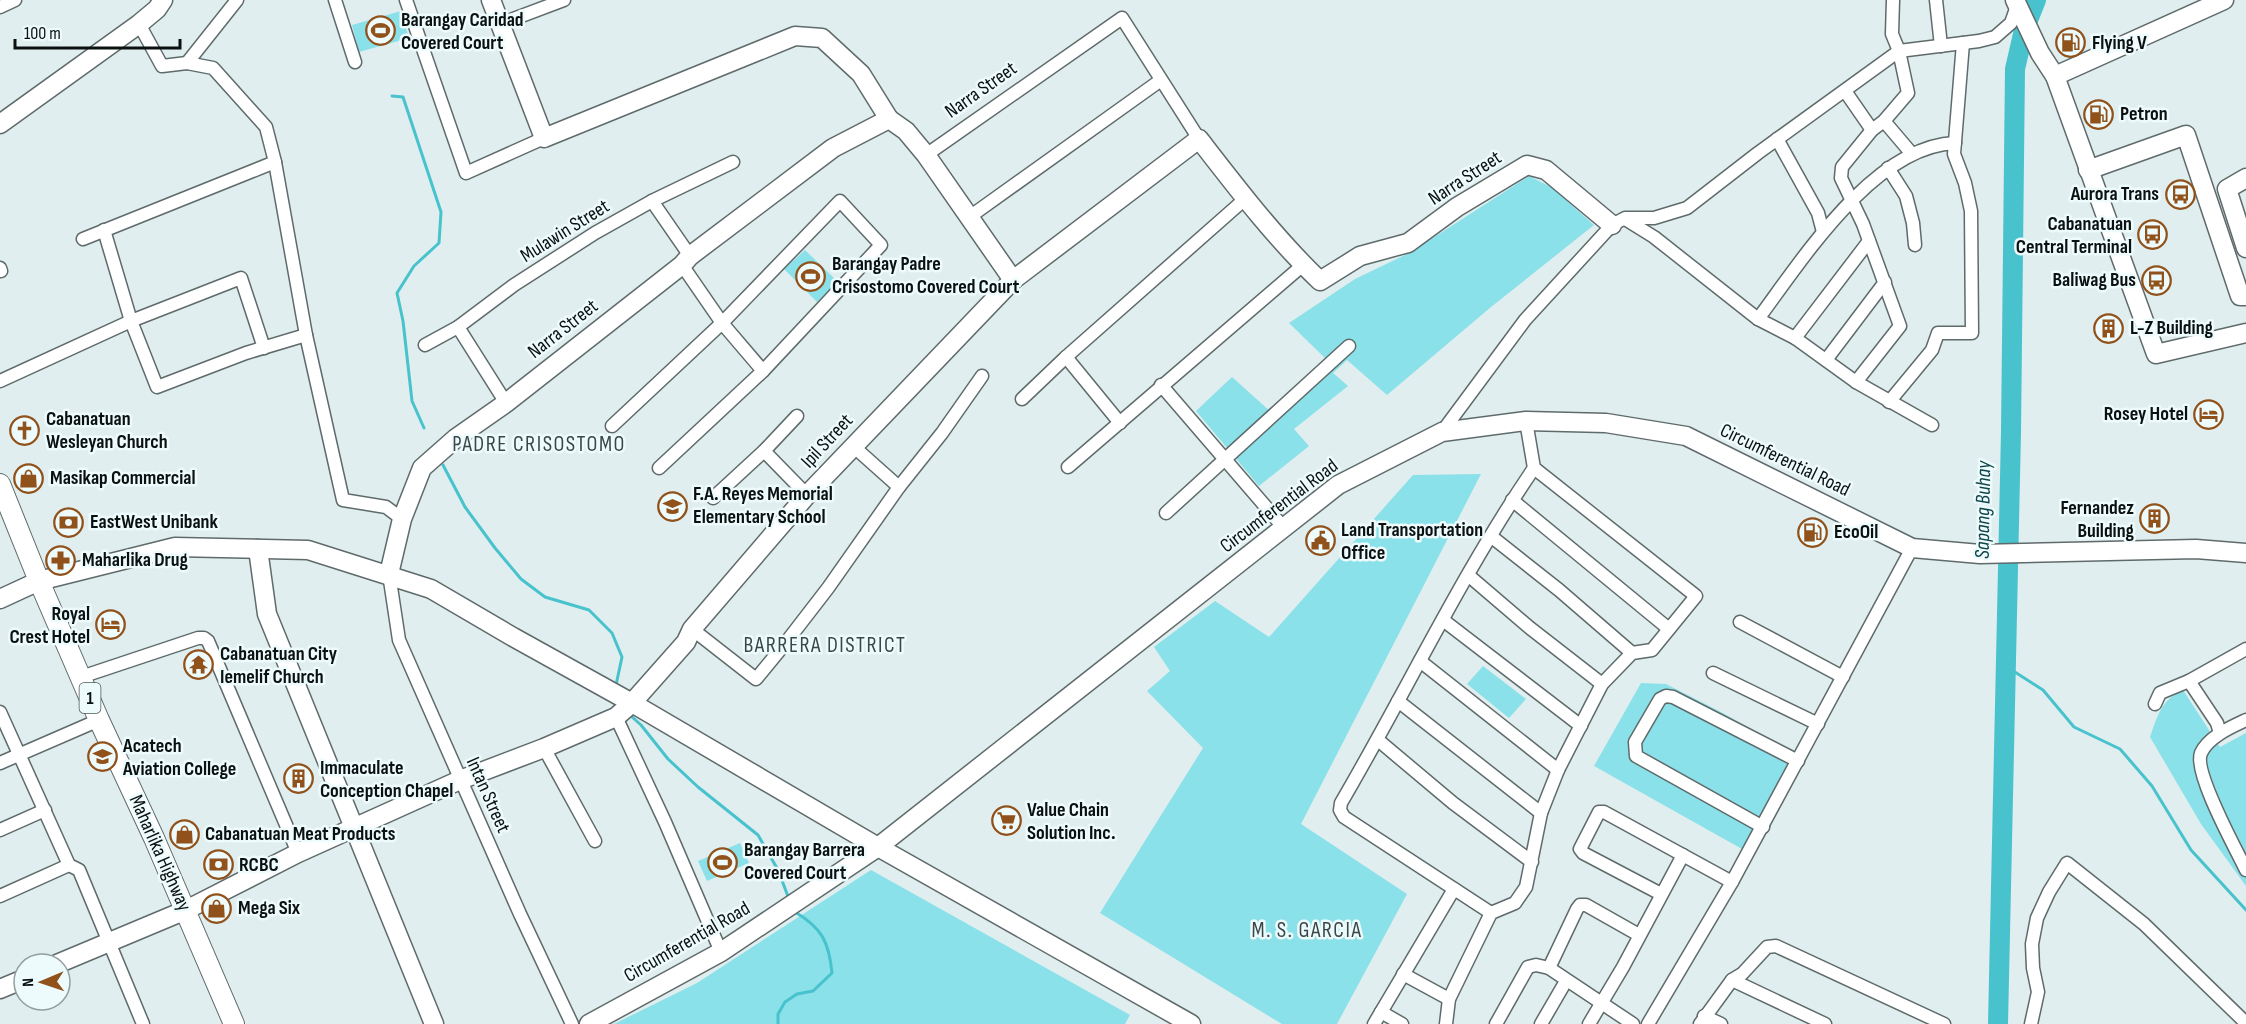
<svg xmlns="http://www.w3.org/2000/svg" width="2246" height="1024" font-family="'Sofia Sans Condensed',sans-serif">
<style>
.green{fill:#8ae1e9}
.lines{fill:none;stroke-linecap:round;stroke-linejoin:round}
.stream{stroke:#48c2cc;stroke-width:3}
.river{stroke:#48c2cc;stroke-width:20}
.street-casing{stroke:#5f6a6b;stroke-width:15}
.secondary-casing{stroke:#5f6a6b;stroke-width:21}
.primary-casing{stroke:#5f6a6b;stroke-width:22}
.street{stroke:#fff;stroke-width:12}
.secondary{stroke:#fff;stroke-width:18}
.primary{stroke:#fff;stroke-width:20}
.labels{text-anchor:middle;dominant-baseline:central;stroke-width:5;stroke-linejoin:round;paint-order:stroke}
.shield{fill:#edfbfc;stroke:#4f5657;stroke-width:1.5}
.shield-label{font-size:18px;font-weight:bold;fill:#0b1010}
.poi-label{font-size:20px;font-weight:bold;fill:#0b1010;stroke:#edfbfc;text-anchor:start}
.street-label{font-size:20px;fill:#0b1010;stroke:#edfbfc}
.water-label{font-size:21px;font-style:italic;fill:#0f454a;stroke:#edfbfc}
.quarter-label{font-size:22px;letter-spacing:1.5px;fill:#3b4647;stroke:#edfbfc}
</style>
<rect width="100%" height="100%" fill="#e0eeef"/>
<g class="green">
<path d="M401,11L409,38L359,52L352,25Z"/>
<path d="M1529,176L1551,187L1594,225L1491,307L1387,395L1347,360L1333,373L1348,386L1294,429L1309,446L1259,486L1196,411L1232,377L1271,412L1327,360L1289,323L1355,279L1411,252Z"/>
<path d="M805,250L838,282L817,302L784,269Z"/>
<path d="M1481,474L1301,824L1407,894L1337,1024H1282L1100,913L1203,748L1147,691L1170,671L1154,647L1215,601L1269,637L1413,475Z"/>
<path d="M1483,666L1526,699L1509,718L1467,684Z"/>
<path d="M1641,683L1666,684L1721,712L1794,753L1742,849L1594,766Z"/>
<path d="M2183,690L2220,747L2246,733V886L2201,824L2150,737C2158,715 2161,700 2183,690Z"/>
<path d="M740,843L749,863L707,881L698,861Z"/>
<path d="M871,870L1130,1015L1125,1024H614L697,983Z"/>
</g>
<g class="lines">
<g class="stream">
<path d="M392,96L403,97L441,212L439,243L414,266L397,293L403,321L412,401L424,428"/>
<path d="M443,465L465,507L495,548L521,579L545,597L589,610L612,633L622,657L616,685"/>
<path d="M2007,667L2043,690L2074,727L2120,749L2152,786L2191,850L2246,910"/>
<path d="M631,716L641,725L668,759L698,787L758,835L778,870L789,899"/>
<path d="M778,1024V1014L785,1002L797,994L813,991L832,973C829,942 822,928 795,912"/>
</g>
<path class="river" d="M1998,1024L2011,432L2015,69L2024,30L2036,0"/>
<defs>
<g id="street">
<path d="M335,0L355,62"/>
<path d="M406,0L466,173L544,138"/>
<path d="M1936,0L1941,46"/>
<path d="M0,7L15,0"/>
<path d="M139,24L162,66L187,63L213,68L266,127L275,162L306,335L343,500L386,507L402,519"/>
<path d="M500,24L564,0"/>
<path d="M187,63L237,0"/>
<path d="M1845,91L1872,130"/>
<path d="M1884,121L1912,154"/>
<path d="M1777,139L1818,213L1823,232"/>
<path d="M926,155L1122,18L1199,139"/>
<path d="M1888,168L1906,196L1913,223L1915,245"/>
<path d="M652,201L690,256"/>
<path d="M968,218L1161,80"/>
<path d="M1625,219L1654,237L1758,319L1795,338L1856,382L1932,425"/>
<path d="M104,230L131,321L157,387L246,353L306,335"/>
<path d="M83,239L275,162"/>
<path d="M682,265L722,323L763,371"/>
<path d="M0,268L1,271"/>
<path d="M1758,319C1802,260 1874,146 1955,143"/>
<path d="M458,327L506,403"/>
<path d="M1795,338L1869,241"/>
<path d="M425,345L458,327L514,285L595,233L652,201L733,162"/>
<path d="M1066,357L1120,423"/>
<path d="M1826,360L1885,282"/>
<path d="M0,381L131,321L241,278L264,348"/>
<path d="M1856,382L1900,326L1863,224L1841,178L1842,167L1872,130L1884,121L1908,93L1899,51L1892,34L1893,0"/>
<path d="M1161,385L1284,528"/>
<path d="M1022,399L1066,357L1245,199"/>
<path d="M1889,402L1932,350L1938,333H1972L1971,211L1965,183L1954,154L1963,43"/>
<path d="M612,426L722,323L840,201L881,245L763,371L659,468"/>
<path d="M1442,432L1525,320L1612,225L1625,218H1654L1687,208L1758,153L1899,51L1979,41L1995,37L2011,23L2017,6"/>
<path d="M853,446L899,487"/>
<path d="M764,451L807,495"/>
<path d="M1068,467L1303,265"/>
<path d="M713,498L764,451L797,416"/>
<path d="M1512,500L1669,629"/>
<path d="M1166,513L1349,346"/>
<path d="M1492,537L1559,590L1632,653"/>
<path d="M389,574L399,640L520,914L572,1024"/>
<path d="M1468,575L1530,628L1602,684"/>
<path d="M1443,620L1581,726"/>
<path d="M1740,622L1843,677"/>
<path d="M692,629L756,679L784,645L828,588L899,487L942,433L982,376"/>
<path d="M1420,661L1558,770"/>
<path d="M1713,673L1818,724"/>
<path d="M81,677L198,638H204L208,641L298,853"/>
<path d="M2189,681L2217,723L2220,733"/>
<path d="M1398,701L1541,813"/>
<path d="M2155,704L2160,693L2189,681L2246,649"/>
<path d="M0,712L69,865L79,870L143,1024"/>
<path d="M616,717L665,822L721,952"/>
<path d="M2246,720C2231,727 2208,737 2201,753C2193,772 2236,849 2246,870"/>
<path d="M1378,740L1453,803L1532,862"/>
<path d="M544,748L595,841"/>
<path d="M0,763L99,720"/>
<path d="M1763,827L1636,756L1635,742L1660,699L1666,696L1673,697L1798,761"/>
<path d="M0,830L45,810"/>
<path d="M1661,894L1583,853L1580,849L1599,812H1604L1732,882"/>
<path d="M0,896L69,865"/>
<path d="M1491,913L1344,817L1340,810L1341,803C1406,692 1461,575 1534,468"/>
<path d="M1549,968L1577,909L1580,905H1586L1639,935"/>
<path d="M1403,974L1449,999"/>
<path d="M1732,980L1825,1024"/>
<path d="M1381,1012L1402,1024"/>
<path d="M1704,1016L1721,1024"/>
<path d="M1374,1024L1454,889"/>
<path d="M1446,1024L1449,999L1491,913L1515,903L1526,887L1541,813L1558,770L1602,684L1632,653L1652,650L1696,596L1534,468L1526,421"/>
<path d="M1496,1024L1528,967L1536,965L1549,968L1633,1024"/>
<path d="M1541,1024L1566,981"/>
<path d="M1589,1024L1623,967L1683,855"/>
<path d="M1648,1024L1732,882L1912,548"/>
<path d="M1700,1024L1732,980L1742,974L1767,947L1776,946L1944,1024"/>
<path d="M2031,1024L2038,992L2033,968L2032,944L2037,918L2049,892L2067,863L2144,924L2246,1023"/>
</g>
<g id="secondary">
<path d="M491,0L544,138L795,36L822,38L861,74L889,119"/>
<path d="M2015,0L2040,53L2055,76L2156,354L2246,333"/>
<path d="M2055,76L2224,0"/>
<path d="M0,124L139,24L157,9L163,0"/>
<path d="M2088,170L2186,135L2240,296H2246"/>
<path d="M2246,178L2227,189L2246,248"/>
<path d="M258,549L267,614L434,1024"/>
<path d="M389,574L402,519L422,468L456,438L506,403L682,265L690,256L833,148L889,119L906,131L926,155L1013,280"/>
<path d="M0,599L39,581L175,547L308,550L431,589L513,637L632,703L878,847L1191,1024"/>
<path d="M57,964L186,910L298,853L460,780L544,748L616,717L632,703L686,642L692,629L807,495L1013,280L1199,139C1237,188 1275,238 1320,281L1360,256L1408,243L1457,207L1527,165L1546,170L1612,225"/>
<path d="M0,989L24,979"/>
<path d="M589,1024L721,952L878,847L1338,485L1442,432L1526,421L1606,423L1686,436L1912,548L1980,554L2196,549L2246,553"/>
</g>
<path id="primary" d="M0,484L39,581L99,720L154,838L234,1024"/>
</defs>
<use href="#street" class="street-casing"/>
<use href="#secondary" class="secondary-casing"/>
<use href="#primary" class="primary-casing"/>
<use href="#street" class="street"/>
<use href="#secondary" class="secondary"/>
<use href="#primary" class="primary"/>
</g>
<defs>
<symbol id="stadium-ring" viewBox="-11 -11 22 22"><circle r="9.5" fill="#edfbfc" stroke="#91511a" stroke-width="1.5"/><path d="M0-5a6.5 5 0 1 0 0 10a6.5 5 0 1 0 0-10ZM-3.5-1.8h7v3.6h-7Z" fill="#91511a"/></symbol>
<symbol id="fuel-ring" viewBox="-11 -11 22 22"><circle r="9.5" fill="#edfbfc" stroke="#91511a" stroke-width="1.5"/><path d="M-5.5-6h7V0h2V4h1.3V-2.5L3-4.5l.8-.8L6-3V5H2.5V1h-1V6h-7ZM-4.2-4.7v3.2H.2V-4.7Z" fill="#91511a"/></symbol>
<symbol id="bus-ring" viewBox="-11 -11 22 22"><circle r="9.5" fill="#edfbfc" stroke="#91511a" stroke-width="1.5"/><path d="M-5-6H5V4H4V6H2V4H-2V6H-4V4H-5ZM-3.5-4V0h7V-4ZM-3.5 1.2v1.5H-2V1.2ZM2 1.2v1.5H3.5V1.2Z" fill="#91511a"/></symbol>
<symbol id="building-ring" viewBox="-11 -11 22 22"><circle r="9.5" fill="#edfbfc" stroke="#91511a" stroke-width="1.5"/><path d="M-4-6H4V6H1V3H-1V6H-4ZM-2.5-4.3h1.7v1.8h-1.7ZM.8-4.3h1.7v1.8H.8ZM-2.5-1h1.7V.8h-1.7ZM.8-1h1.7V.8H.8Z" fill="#91511a"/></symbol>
<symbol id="hotel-ring" viewBox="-11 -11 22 22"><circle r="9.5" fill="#edfbfc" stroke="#91511a" stroke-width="1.5"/><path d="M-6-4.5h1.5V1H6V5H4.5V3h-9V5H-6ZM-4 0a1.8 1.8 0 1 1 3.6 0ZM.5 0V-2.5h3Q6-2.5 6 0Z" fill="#91511a"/></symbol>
<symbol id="church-ring" viewBox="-11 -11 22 22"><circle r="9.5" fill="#edfbfc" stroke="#91511a" stroke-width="1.5"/><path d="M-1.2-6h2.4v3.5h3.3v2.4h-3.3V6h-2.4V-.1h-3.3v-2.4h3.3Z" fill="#91511a"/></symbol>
<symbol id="shop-ring" viewBox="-11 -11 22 22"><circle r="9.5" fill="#edfbfc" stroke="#91511a" stroke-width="1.5"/><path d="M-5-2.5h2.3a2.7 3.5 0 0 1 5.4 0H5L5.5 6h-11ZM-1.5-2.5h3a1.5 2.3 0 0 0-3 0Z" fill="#91511a"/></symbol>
<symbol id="school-ring" viewBox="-11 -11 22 22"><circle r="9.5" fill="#edfbfc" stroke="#91511a" stroke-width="1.5"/><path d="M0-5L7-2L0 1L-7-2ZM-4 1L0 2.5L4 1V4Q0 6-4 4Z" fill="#91511a"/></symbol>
<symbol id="bank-ring" viewBox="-11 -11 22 22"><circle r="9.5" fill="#edfbfc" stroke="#91511a" stroke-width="1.5"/><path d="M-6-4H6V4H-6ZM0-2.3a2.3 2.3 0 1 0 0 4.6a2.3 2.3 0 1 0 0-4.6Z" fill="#91511a"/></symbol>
<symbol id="civic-ring" viewBox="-11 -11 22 22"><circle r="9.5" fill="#edfbfc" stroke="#91511a" stroke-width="1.5"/><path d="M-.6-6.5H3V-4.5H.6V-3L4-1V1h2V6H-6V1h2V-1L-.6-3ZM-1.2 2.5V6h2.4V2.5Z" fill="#91511a"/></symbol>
<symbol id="pharmacy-ring" viewBox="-11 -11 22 22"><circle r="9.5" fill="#edfbfc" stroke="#91511a" stroke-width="1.5"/><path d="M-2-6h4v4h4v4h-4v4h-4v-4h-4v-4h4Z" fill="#91511a"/></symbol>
<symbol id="temple-ring" viewBox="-11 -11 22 22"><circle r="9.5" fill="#edfbfc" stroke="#91511a" stroke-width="1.5"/><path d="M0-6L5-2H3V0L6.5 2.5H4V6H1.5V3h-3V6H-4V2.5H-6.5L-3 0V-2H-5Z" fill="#91511a"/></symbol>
<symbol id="supermarket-ring" viewBox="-11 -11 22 22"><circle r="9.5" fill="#edfbfc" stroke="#91511a" stroke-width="1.5"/><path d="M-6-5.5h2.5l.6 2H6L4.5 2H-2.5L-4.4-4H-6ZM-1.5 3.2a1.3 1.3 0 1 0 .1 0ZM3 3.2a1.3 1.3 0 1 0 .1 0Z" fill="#91511a"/></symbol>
</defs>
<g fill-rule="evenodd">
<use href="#stadium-ring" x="364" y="14" width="33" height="33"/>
<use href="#fuel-ring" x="2054" y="26" width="33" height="33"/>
<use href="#fuel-ring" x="2082" y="98" width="33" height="33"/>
<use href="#bus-ring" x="2164" y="178" width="33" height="33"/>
<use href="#bus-ring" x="2136" y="218" width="33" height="33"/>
<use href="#stadium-ring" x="794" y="260" width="33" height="33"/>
<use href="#bus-ring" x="2140" y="264" width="33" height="33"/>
<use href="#building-ring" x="2092" y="312" width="33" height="33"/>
<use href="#hotel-ring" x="2192" y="398" width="33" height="33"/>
<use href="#church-ring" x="8" y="414" width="33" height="33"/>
<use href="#shop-ring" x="12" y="462" width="33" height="33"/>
<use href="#school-ring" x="656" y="490" width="33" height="33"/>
<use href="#building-ring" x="2138" y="502" width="33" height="33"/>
<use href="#bank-ring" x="52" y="506" width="33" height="33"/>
<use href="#fuel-ring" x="1796" y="516" width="33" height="33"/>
<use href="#civic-ring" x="1304" y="524" width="33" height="33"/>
<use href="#pharmacy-ring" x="44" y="544" width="33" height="33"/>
<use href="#hotel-ring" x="94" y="608" width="33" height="33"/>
<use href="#temple-ring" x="182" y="648" width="33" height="33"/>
<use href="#school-ring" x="86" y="740" width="33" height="33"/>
<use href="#building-ring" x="282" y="762" width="33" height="33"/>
<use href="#supermarket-ring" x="990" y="804" width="33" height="33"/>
<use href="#shop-ring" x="168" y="818" width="33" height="33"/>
<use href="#stadium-ring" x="706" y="846" width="33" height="33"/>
<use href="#bank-ring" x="202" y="848" width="33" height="33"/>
<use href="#shop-ring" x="200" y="892" width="33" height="33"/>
</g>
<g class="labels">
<rect class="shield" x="79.5" y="683" width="21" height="30" rx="4.5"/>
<g class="shield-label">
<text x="90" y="698">1</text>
</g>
<g class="poi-label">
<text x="401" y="20">Barangay Caridad<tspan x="401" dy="23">Covered Court</tspan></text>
<text x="2092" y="43">Flying V</text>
<text x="2120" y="114">Petron</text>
<text x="2159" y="194" text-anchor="end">Aurora Trans</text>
<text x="2132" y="224" text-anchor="end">Cabanatuan<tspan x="2132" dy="23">Central Terminal</tspan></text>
<text x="832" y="264">Barangay Padre<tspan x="832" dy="23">Crisostomo Covered Court</tspan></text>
<text x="2136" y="280" text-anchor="end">Baliwag Bus</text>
<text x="2130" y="328">L-Z Building</text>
<text x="2188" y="414" text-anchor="end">Rosey Hotel</text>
<text x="46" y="419">Cabanatuan<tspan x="46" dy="23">Wesleyan Church</tspan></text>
<text x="50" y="478">Masikap Commercial</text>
<text x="693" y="494">F.A. Reyes Memorial<tspan x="693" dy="23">Elementary School</tspan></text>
<text x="2134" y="508" text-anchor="end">Fernandez<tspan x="2134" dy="23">Building</tspan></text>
<text x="90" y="522">EastWest Unibank</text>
<text x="1341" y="530">Land Transportation<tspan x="1341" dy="23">Office</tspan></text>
<text x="1834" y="532">EcoOil</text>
<text x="82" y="560">Maharlika Drug</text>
<text x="90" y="614" text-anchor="end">Royal<tspan x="90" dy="23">Crest Hotel</tspan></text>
<text x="220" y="654">Cabanatuan City<tspan x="220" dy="23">Iemelif Church</tspan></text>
<text x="123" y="746">Acatech<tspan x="123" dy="23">Aviation College</tspan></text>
<text x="320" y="768">Immaculate<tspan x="320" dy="23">Conception Chapel</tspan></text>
<text x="1027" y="810">Value Chain<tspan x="1027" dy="23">Solution Inc.</tspan></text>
<text x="205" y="834">Cabanatuan Meat Products</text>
<text x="744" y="850">Barangay Barrera<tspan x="744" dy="23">Covered Court</tspan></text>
<text x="239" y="865">RCBC</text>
<text x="238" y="908">Mega Six</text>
</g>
<g class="street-label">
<text transform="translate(981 90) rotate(-35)">Narra Street</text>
<text transform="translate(1465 178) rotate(-33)">Narra Street</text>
<text transform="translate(565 231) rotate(-32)">Mulawin Street</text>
<text transform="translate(563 329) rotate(-38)">Narra Street</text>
<text transform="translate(827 441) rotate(-47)">Ipil Street</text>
<text transform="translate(1785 460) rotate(26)">Circumferential Road</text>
<text transform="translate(1279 506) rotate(-37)">Circumferential Road</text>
<text transform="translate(488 795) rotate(66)">Intan Street</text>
<text transform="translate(160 853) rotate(66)">Maharlika Highway</text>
<text transform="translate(687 942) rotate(-30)">Circumferential Road</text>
</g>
<g class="water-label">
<text transform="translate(1983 510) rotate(-89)">Sapang Buhay</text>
</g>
<g class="quarter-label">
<text x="539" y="444">PADRE CRISOSTOMO</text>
<text x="825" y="645">BARRERA DISTRICT</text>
<text x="1307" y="930">M. S. GARCIA</text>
</g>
</g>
<g transform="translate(42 982) rotate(268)"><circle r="28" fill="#edfbfc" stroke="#939d9e" stroke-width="1.5"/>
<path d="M0-4.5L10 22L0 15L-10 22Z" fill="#91511a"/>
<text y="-9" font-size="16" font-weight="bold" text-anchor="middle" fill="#0b1010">N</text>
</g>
<path d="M15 39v9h165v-9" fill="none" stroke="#0b1010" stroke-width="3"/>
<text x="24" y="39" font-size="18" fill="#0b1010" stroke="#edfbfc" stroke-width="4.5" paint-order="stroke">100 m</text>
</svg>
